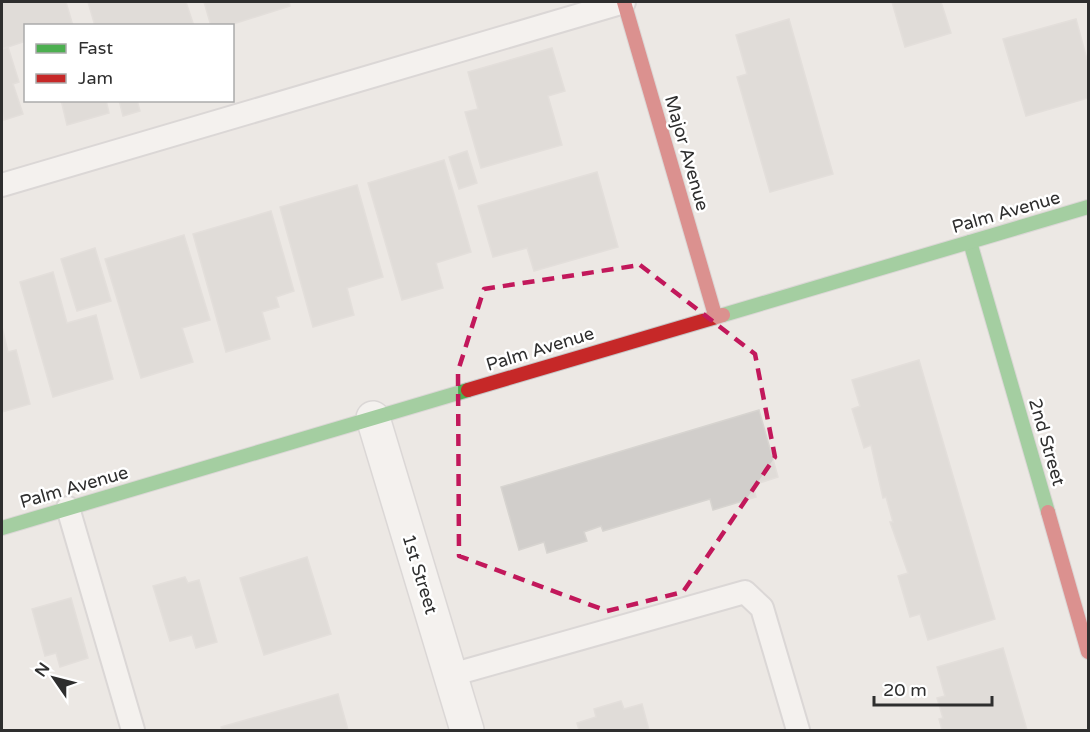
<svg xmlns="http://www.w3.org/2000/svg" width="1090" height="732" font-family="'Varela Round',sans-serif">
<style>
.building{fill:#d1cecb;stroke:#d7d4d0;stroke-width:1.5}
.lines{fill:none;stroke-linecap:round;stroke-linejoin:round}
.lane-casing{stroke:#c5c4c5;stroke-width:26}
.street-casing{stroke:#c5c4c5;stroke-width:36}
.fast-casing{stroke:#c5c4c5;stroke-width:16}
.jam-casing{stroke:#c5c4c5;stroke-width:16}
.lane{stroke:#fcfcfb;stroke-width:22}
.street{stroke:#fcfcfb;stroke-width:33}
.fast{stroke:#4caf50;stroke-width:14}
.jam{stroke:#c62828;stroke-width:14}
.marked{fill:none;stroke:#c2185b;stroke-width:4.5;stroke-dasharray:12 8;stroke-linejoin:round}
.labels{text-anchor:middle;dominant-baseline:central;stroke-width:5;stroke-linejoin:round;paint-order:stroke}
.street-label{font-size:18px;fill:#2e2e2e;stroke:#fff}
</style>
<rect width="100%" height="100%" fill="#ece8e4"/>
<g class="building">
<path d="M2,2H66L73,26H26V41L2,49Z"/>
<path d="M88,2H186L194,26H95Z"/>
<path d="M204,2H289L290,6L227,26H211Z"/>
<path d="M892,2H941L951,33L905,47Z"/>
<path d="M789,19L833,174L770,192L737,77L747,74L736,35Z"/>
<path d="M1076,19L1088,63V98L1026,116L1003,39Z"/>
<path d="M8,47L19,82L13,84L23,114L4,120L2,111V49Z"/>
<path d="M552,48L565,91L548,96L562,145L481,168L465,112L478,109L468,72Z"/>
<path d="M61,100H106L109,113L67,125Z"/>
<path d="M119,100H137L140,111L123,116Z"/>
<path d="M467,151L477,183L459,189L449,157Z"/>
<path d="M444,160L471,252L436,263L443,288L402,300L368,183Z"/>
<path d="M597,172L618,247L534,271L527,248L493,257L478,206Z"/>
<path d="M357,185L383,277L347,288L354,315L313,327L280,207Z"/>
<path d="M271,211L294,291L276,297L279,307L262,312L270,339L226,352L193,234Z"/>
<path d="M184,235L210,320L182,328L193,362L141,378L105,259Z"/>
<path d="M95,248L111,301L77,311L61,259Z"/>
<path d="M53,272L67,323L96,315L113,379L53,397L20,282Z"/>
<path d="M2,327L8,352L16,350L30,404L2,412Z"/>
<path d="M919,360L995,619L928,640L920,614L910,617L898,576L908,573L890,522H893L886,497L883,498L871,445L864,448L852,409L860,406L852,380Z"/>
<path d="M759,410L778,477L753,485L756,497L713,510L710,499L603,531L601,526L584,532L587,541L547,553L544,542L519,550L501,487Z"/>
<path d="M307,557L331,634L264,655L240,578Z"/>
<path d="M185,577L188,583L199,580L217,642L196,648L192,635L170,641L153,586Z"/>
<path d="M71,598L88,658L60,667L56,653L45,656L32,609Z"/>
<path d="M1003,648L1027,730H942L939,719L943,718L937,698L945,696L937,667Z"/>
<path d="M338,694L348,730H222L221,727Z"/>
<path d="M621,701L624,709L642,704L649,730H579L577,723L596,717L594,709Z"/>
</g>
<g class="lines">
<defs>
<g id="lane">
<path d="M2,185L624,2"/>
<path d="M68,508L133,730"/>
<path d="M451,675L745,592L762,608L798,730"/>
</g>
<path id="street" d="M373,418L467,730"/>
<g id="fast">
<path d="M970,242L1048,512"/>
<path d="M723,315L1088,207"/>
<path d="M2,528L468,390"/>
</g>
<g id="jam">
<path d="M624,2L715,315"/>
<path d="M468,390L723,315"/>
<path d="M1048,512L1088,652"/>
</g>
</defs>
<use href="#lane" class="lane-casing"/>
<use href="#street" class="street-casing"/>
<use href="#fast" class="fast-casing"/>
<use href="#jam" class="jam-casing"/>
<use href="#lane" class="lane"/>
<use href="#street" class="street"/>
<use href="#fast" class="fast"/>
<use href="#jam" class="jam"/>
</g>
<path d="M0 0H1090V732H0ZM640,265L755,354L775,457L683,592L607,611L459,556L458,371L484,289Z" fill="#ece8e4" fill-opacity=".55" fill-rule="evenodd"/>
<path class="marked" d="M640,265L755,354L775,457L683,592L607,611L459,556L458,371L484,289Z"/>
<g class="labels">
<g class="street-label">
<text transform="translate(687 153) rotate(74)">Major Avenue</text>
<text transform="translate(1006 212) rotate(-16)">Palm Avenue</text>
<text transform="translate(540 349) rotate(-17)">Palm Avenue</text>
<text transform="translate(1047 442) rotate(74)">2nd Street</text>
<text transform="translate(74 487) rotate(-16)">Palm Avenue</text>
<text transform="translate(420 574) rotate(73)">1st Street</text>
</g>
</g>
<rect width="1090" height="732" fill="none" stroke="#2e2e2e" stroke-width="6"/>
<rect x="24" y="24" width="210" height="78" fill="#ffffff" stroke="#ababab" stroke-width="1.5"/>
<rect x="36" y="44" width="30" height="9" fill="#4caf50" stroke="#ababab" stroke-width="1.5"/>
<text x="78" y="54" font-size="18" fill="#2e2e2e">Fast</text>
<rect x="36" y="74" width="30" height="9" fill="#c62828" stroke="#ababab" stroke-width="1.5"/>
<text x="78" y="84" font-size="18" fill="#2e2e2e">Jam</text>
<g transform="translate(54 678) rotate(305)" stroke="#ffffff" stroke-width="4.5" paint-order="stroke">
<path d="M0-4.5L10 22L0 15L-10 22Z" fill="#2e2e2e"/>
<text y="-9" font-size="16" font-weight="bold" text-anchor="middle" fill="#2e2e2e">N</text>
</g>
<path d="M874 696v9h118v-9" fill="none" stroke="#2e2e2e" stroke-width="3"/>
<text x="883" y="696" font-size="18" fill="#2e2e2e" stroke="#ffffff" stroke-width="4.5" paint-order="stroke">20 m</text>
</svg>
